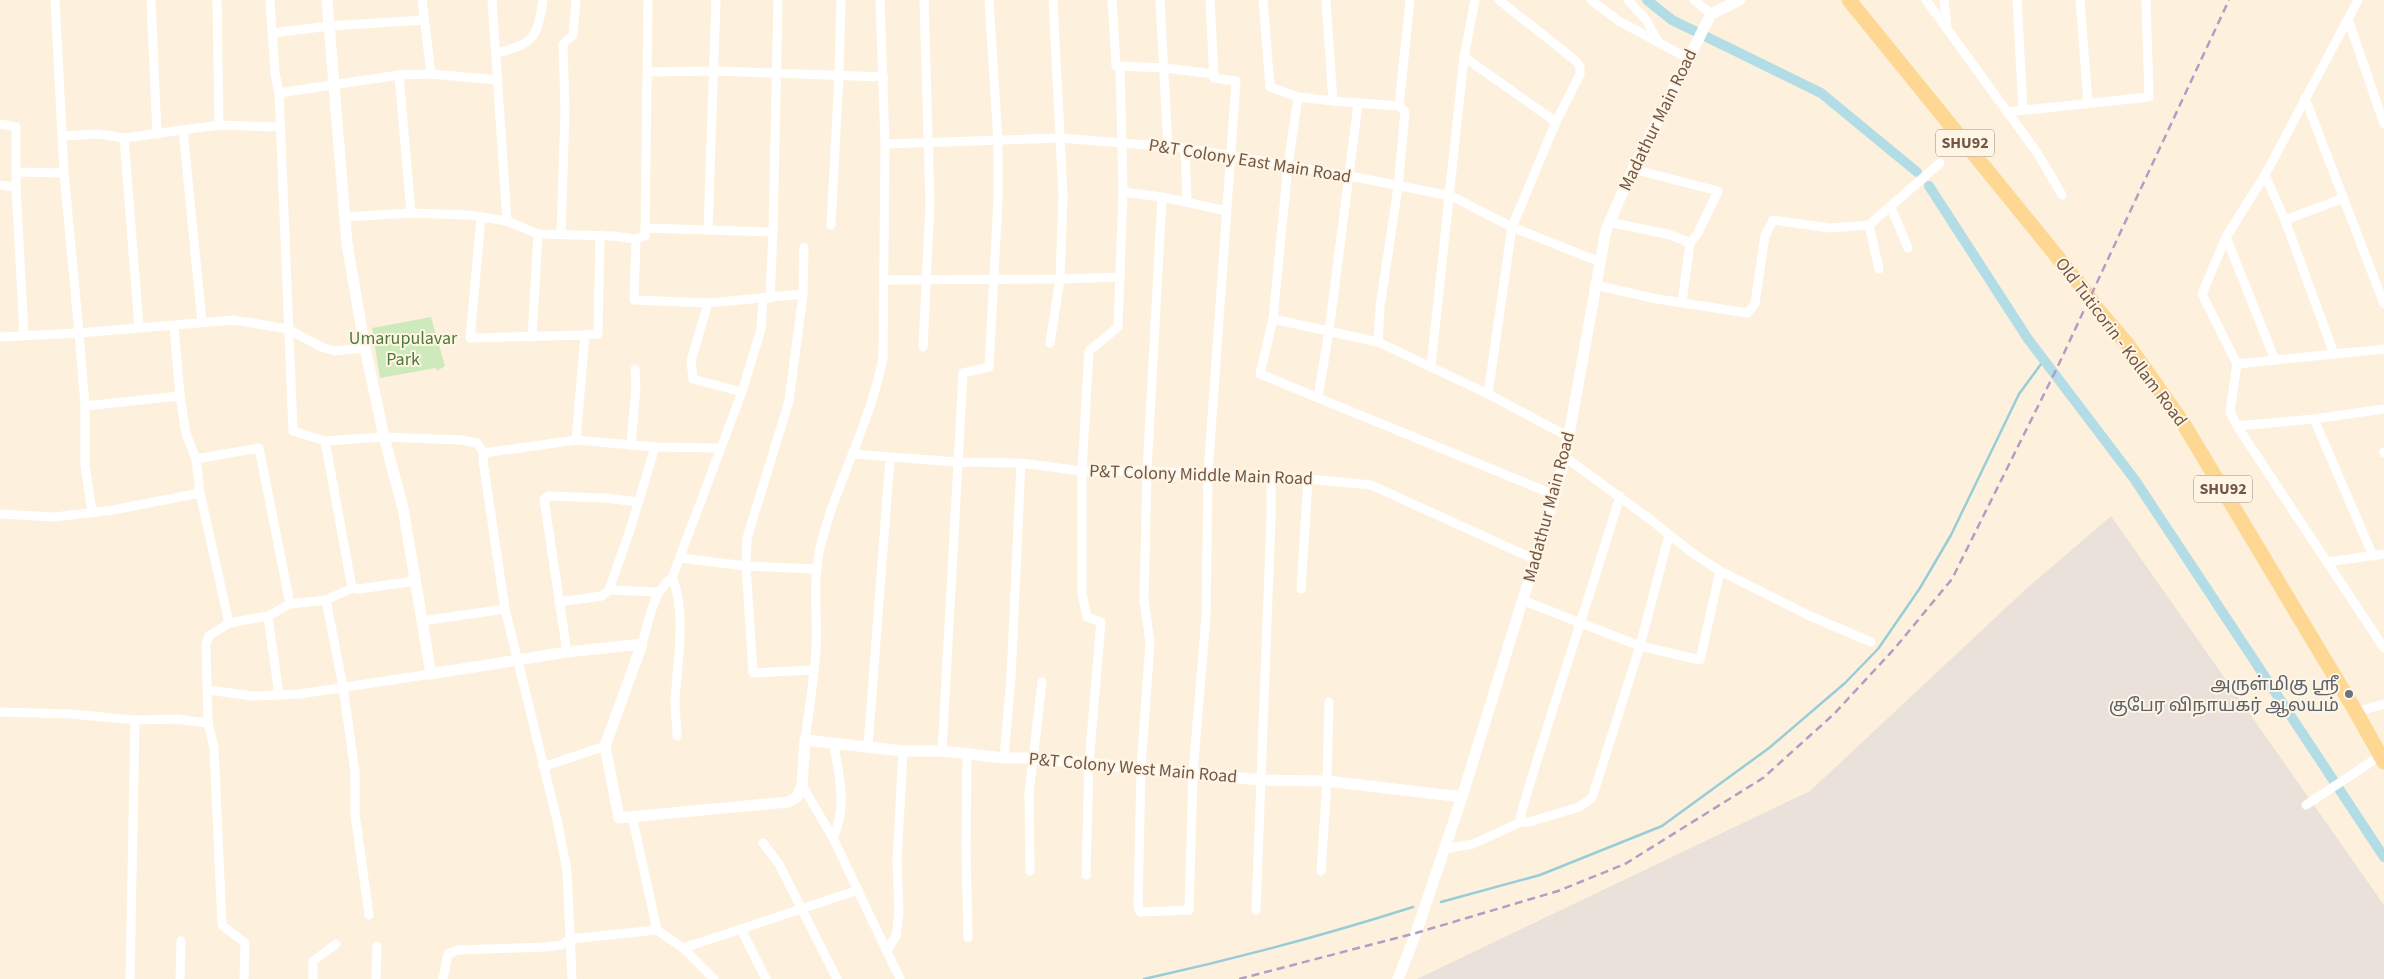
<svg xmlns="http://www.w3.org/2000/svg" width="2384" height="979" font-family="'Source Sans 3','Noto Sans Tamil',sans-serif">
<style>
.industrial{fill:#eae2da}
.green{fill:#ceeabc}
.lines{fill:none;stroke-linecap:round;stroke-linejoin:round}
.stream{stroke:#98cdd8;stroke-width:2.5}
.canal{stroke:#b2dde6;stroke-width:10}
.minor{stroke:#fff;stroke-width:9}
.tertiary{stroke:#fff;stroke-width:11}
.primary{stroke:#fed893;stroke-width:15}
.rail{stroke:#b39dc5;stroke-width:2.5;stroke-dasharray:8 5;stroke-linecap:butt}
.worship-dot{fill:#6b7280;stroke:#fff5e4;stroke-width:2}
.labels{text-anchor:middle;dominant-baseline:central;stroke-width:4;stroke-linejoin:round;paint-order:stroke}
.shield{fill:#fff5e4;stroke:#9c8675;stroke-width:1}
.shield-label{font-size:16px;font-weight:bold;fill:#725646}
.street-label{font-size:18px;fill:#725646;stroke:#fff5e4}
.park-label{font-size:18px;fill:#4e793d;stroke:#fff5e4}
.worship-label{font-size:18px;fill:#5b616d;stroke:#fff5e4;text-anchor:end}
</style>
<rect width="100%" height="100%" fill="#fdf1dd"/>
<path class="industrial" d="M2111,516L2384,905V979H1417L1810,791L2027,588Z"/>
<path class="green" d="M431,317L445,366L437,371L436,368L380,378L372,328Z"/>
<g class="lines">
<g class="stream">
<path d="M1441,902L1540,875L1662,826L1769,748L1845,683L1878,649L1920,588L1951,535L2019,394L2044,360"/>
<path d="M1144,979C1235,959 1325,935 1413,907"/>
</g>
<g class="canal">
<path d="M1647,0L1672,20L1821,93L1917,172"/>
<path d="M1929,186L2028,339L2135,480L2384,857"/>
</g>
<g class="minor">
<path d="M151,0L157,134"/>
<path d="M217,0L219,125"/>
<path d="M270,0L275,73L279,93L293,431L325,441L384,437L461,440L477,443L484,453L483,461L505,609L558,824L567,871L572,979"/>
<path d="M422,0L431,74"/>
<path d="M492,0L507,221L538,234L613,236L636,239L645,236L648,0"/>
<path d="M1160,0L1168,147"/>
<path d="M1263,0L1270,87L1298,97"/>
<path d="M1326,0L1333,101L1399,106L1405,112L1398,187L1380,307L1378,342"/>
<path d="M1591,0L1619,21L1689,59"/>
<path d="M1628,0L1647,21L1658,42"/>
<path d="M1694,0L1711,14"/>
<path d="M1926,0L2038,154L2062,195"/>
<path d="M1944,0L1947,28"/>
<path d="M2017,0L2023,110"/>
<path d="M2080,0L2088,103"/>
<path d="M2358,0L2265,175L2226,237L2202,294L2237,364L2230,412L2237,426L2384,648"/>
<path d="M2348,19L2384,124"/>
<path d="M272,33L329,26L424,20"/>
<path d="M497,53C534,43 537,39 543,0"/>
<path d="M1464,57L1556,122"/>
<path d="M1120,66L1165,68L1214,74"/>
<path d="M648,72L715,71L884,77"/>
<path d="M399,75L411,213"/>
<path d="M279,93L399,75L431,74L498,80"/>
<path d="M2305,98L2384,304"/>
<path d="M1333,101L1298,97L1288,165L1273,319L1260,374L1555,495"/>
<path d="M1399,106L1410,0"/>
<path d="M2007,112L2149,97L2146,0"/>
<path d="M0,124L16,127V187"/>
<path d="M183,130L202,322"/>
<path d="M63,136L98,134L124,138L219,125L280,127"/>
<path d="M124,138L139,327"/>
<path d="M885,144L1060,138L1185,148L1350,176L1451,196L1512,227L1600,262"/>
<path d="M1185,148L1187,202"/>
<path d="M1633,169L1718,191L1698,233L1690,243"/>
<path d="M16,172L64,173"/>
<path d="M2265,175L2285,220L2334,354"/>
<path d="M0,185L16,187L24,335"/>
<path d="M1123,192L1162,197L1227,211"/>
<path d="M1162,197L1147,471L1144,600L1150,642L1141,768L1138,907L1140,912L1189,910L1193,773L1206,617L1208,474L1236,81L1214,78L1210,0"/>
<path d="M1891,208L1908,248"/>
<path d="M344,217L411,213L468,215L507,221"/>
<path d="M481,218L470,338L585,335L576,440L484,453"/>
<path d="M2285,220L2344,198"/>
<path d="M1609,222L1671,235L1690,243L1682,302"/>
<path d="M831,225L839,75L841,0"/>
<path d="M1869,225L1879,269"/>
<path d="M645,228L773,232"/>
<path d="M708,230L716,0"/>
<path d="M561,234L565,112L563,44L573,35L576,0"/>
<path d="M2226,237L2275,360"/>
<path d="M636,239L634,300L708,303L803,294"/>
<path d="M804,247L803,294L789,401L747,538L746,566L753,673L813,670"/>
<path d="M885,280L1060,279L1063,196L1053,0"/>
<path d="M1595,285L1657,299L1748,313L1755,303L1765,236L1773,220L1830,228L1869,225L1940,163"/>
<path d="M770,298L773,232L778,0"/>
<path d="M708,303L691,361L693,379L742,392"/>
<path d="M1273,319L1378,342L1488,394L1569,437"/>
<path d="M174,327L180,396L186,434L196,459L200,493L229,623"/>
<path d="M585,335L598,334L600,235"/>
<path d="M0,337L79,333L64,173L55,0"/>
<path d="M532,337L538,234"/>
<path d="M1050,343L1060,279L1121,277"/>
<path d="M923,347L930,203L924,0"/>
<path d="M2237,364L2384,349"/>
<path d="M1431,366L1464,57L1475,0"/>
<path d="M1488,394L1512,227L1556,122L1580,74V67L1576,61L1499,0"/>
<path d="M1318,397L1329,331L1358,104"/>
<path d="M85,406L180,396"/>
<path d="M2314,419L2373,556"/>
<path d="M2237,426L2314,419L2384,409"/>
<path d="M576,440L655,447L721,448"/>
<path d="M325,441L352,588"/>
<path d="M631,445L636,386L635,369"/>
<path d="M655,447L631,527L609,590L658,592"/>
<path d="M2384,452V453"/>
<path d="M853,454L957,462L1021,463L1082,471H1147L1308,479L1371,485L1534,559"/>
<path d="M1565,457L1651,520L1691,552L1720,571L1810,616L1871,642"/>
<path d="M196,459L259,448L290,604"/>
<path d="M92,512L85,465V406L79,333L234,320L288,329L321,347L335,351L365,348"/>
<path d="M0,514L54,517L113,510L200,493"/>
<path d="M680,558L746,566L817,569"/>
<path d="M2327,562L2384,554"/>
<path d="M672,578C687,609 677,667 675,701C675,712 677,724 677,736"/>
<path d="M1301,589L1308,479"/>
<path d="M326,600L343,687L355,772V814L369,915"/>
<path d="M1524,601L1640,646L1700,660L1720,571"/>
<path d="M559,602L602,596L609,590"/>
<path d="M268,616L279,695L300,694L431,674"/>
<path d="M422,621L505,609"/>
<path d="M642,644C649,622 652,592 672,578L742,392L761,329L763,298"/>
<path d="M567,652L544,499L548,496L605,498L638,502"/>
<path d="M208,690L253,696L279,695"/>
<path d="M0,712L71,714L135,720L176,719L208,723"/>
<path d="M2356,712L2384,704"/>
<path d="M805,740C809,710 814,680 816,650C818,616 812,581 820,548C836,482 871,423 883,357L885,144L880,0"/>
<path d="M868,746L890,458"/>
<path d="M942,751L963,373L989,367L998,200V141L989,0"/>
<path d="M967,754L966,848L968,938"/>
<path d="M1004,758L1011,677L1021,463"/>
<path d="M543,767L605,746"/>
<path d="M802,785L833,838C848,805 839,779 834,744"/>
<path d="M2306,805L2380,756"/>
<path d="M632,816L657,930"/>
<path d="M1521,822V814C1552,707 1588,602 1620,496"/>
<path d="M833,838L900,979"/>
<path d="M763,843L779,864L837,979"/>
<path d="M1444,849L1473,844L1521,822H1529L1579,807L1592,798L1640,646L1669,535"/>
<path d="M1030,871L1029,793L1042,682"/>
<path d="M1321,871L1327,781L1329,702"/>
<path d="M1086,875L1089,763L1101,622L1087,617L1082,594V471L1089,351L1118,327L1123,192L1120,66H1116L1112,0"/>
<path d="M1256,910L1271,518V477"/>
<path d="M683,948L714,979"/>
<path d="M887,950L896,936L899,912L897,862L903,751"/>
<path d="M130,979L135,720"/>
<path d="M180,979L181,941"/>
<path d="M244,979L245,943L222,925L214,748L208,723L206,644L209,636L229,623L268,616L290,604L326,600L352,588L359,589L415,581"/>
<path d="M313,979V961L336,944"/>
<path d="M376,979L377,946"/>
<path d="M443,979L448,954L458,950L546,947L561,945L570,939L657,930L683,948L741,929"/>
<path d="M766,979L741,929L858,890"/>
</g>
<g class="tertiary">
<path d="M327,0L347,244L365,348L384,437L403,508L431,674L567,652L642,644L605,746L619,818L788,802L797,797L802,785L805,740L903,751H942L1004,758H1033L1261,780L1327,781L1462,797"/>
<path d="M1398,979L1416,933L1462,797L1555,495L1565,457L1606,230L1633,169L1709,18L1711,14L1740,0"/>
</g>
<path class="primary" d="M1849,0L2081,286L2098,310L2128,345L2183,423L2356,712L2384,762"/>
<path class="rail" d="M1239,979L1416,933L1558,891L1625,864L1763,778L1834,714L1895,648L1952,579L2057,368L2229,0"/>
</g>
<circle class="worship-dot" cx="2349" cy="694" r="5"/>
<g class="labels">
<g class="shield">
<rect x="1936" y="129.5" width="58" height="27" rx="4"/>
<rect x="2194" y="475.5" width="58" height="27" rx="4"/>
</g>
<g class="shield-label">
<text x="1965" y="143">SHU92</text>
<text x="2223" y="489">SHU92</text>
</g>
<g class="street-label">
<text transform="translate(1658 120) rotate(-64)">Madathur Main Road</text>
<text transform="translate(1250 161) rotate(9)">P&amp;T Colony East Main Road</text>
<text transform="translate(2121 342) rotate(53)">Old Tuticorin - Kollam Road</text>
<text transform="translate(1201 475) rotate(2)">P&amp;T Colony Middle Main Road</text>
<text transform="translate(1549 507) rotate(-75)">Madathur Main Road</text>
<text transform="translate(1133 768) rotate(5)">P&amp;T Colony West Main Road</text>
</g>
<g class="park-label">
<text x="403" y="338">Umarupulavar<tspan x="403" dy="21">Park</tspan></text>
</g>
<g class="worship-label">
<text x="2339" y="684">அருள்மிகு ஶ்ரீ<tspan x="2339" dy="21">குபேர விநாயகர் ஆலயம்</tspan></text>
</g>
</g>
</svg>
